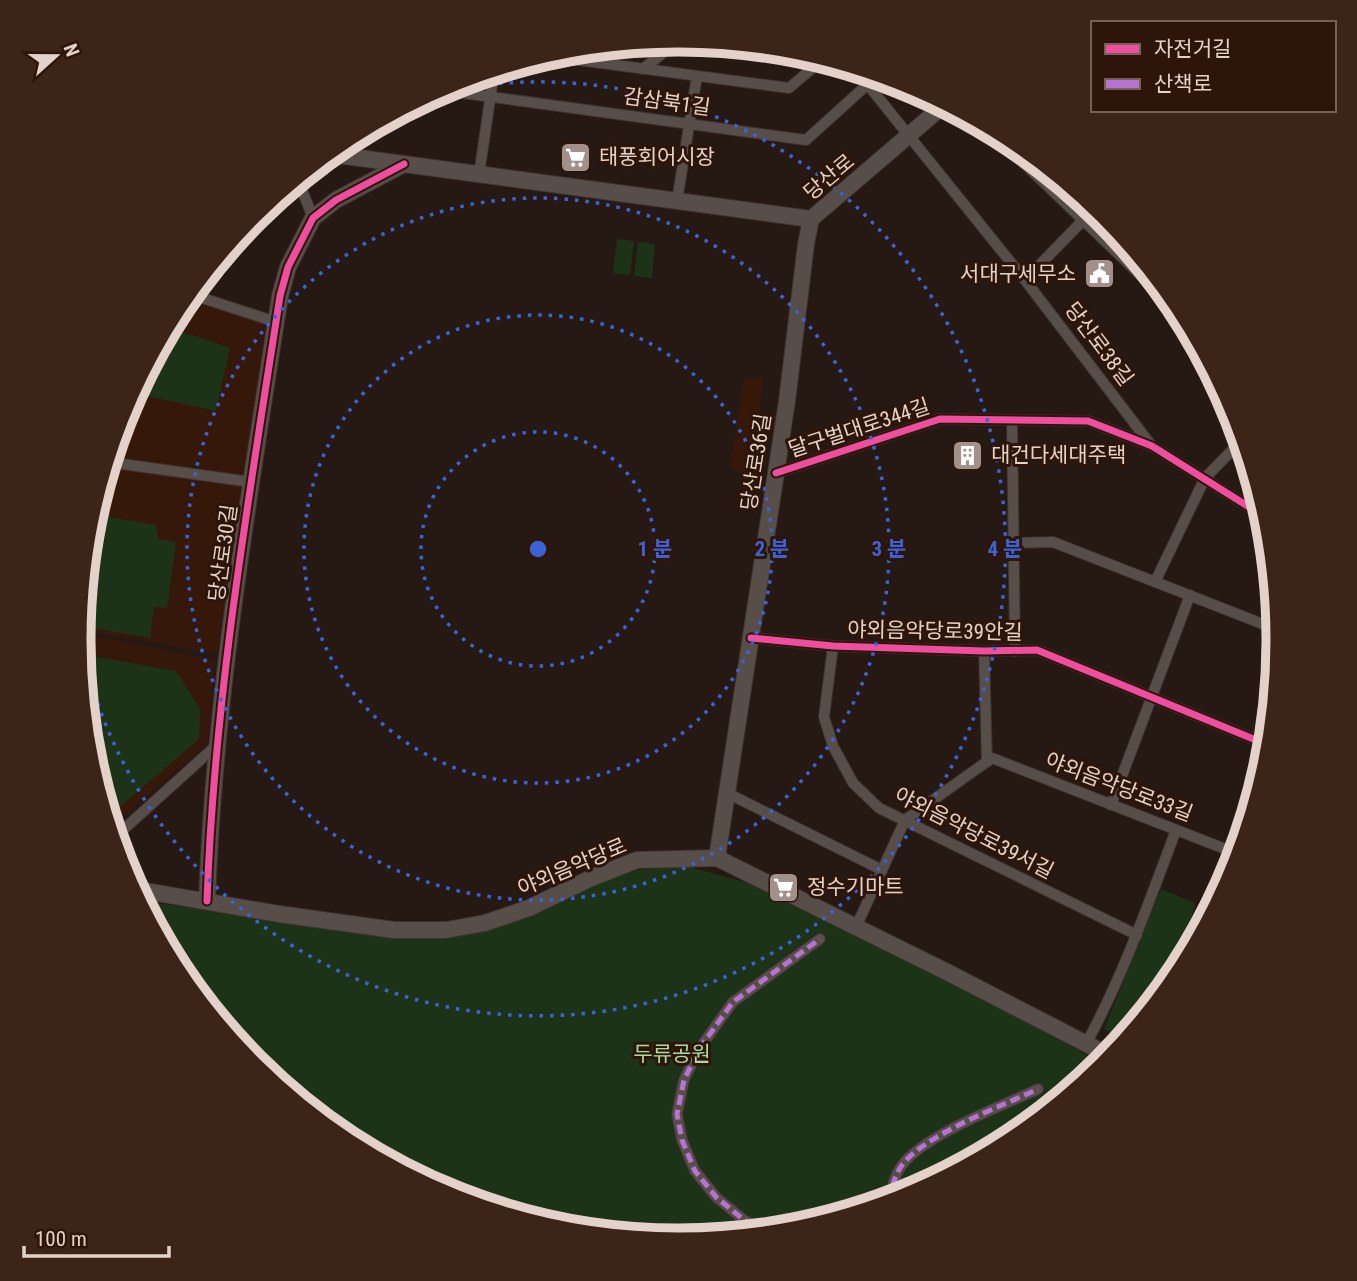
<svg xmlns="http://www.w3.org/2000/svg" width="1357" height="1281" font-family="'Roboto Condensed','Noto Sans KR',sans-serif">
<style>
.built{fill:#36180b}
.green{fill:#1d3318}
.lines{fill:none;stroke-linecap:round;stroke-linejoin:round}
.street-casing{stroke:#3e322e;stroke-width:12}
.secondary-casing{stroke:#3e322e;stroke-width:18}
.street{stroke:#584e49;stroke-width:10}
.secondary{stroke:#584e49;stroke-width:16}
.quiet{stroke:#b673d3;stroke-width:5;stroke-dasharray:10 5;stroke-linecap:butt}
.cycleway-casing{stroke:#2e150a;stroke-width:11}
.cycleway{stroke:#ef4d9e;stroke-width:7}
.ring{fill:none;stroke:#3b62d6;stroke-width:3.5;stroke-dasharray:3.5 7}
.labels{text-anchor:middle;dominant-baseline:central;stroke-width:6;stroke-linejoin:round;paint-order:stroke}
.street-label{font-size:21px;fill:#e4d2ca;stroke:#2e150a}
.poi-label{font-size:21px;fill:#e4d2ca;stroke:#2e150a;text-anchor:start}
.park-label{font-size:21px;fill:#a7dda2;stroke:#2e150a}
.rim{fill:none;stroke:#e4d2ca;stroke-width:9}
.centre{fill:#3b62d6;stroke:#2e150a;stroke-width:3.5}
.ring-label{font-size:21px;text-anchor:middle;font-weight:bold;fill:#3b62d6;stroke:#2e150a;stroke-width:6;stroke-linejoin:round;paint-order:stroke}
</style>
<rect width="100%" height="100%" fill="#261812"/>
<g class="built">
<path d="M188,297L260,321L267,330L246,465L240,475L110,457L124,410L180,307Z"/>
<path d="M744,377L763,379L752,474L730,469Z"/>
<path d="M107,466L246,484L217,653L79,630L90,523Z"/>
<path d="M79,633L214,660L208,743L111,826L90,757L78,640Z"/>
</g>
<g class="green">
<path d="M617,239L634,241L630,275L613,273Z"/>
<path d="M638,242L655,244L652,278L634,276Z"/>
<path d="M167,329L199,337L230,348L216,411L134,393Z"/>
<path d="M93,514L156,525L158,539L176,542L167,608L154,607L150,638L80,626L90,523Z"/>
<path d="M80,654L176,671L200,709L199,739L108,817L90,757Z"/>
<path d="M686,866L748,883L945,979L1104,1064L1012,1140L908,1195L795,1229L678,1241L561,1229L448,1195L345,1139L254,1065L179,974L141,901L270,918L445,935L637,870Z"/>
<path d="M1161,889L1195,903L1182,956L1186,958L1177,974L1125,1039L1104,1029Z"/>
</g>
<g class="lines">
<defs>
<g id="street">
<path d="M548,56L789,88L822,60"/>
<path d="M643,69L679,40"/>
<path d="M856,70L1025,280L1151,445"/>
<path d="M441,90L806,140L868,84"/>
<path d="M988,129L1182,315"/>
<path d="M479,175L494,72"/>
<path d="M298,180L313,218"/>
<path d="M677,201L697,76"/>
<path d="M1025,280L1094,209"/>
<path d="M190,294L276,322"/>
<path d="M1012,420L1015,651"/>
<path d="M108,462L251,482"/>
<path d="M776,473L940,419L1088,421L1152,446L1265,517"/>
<path d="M1014,543L1053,542L1278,630"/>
<path d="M1155,582L1205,478L1242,440"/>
<path d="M751,638L833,646L984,651L1037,650L1268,745"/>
<path d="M833,646L824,717L833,746L853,783L879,808L1137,935"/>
<path d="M984,651L987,762"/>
<path d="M727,793L882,870"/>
<path d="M1111,805L1190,595"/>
<path d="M114,838L218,744"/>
<path d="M856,927L905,820L992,758L1238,854"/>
<path d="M1086,1044C1123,976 1149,902 1176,830"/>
<path d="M890,1201C891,1188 895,1175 902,1165C926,1134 1002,1106 1038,1089"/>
<path d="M767,1232L744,1220L716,1197L695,1171L682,1140L677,1114L684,1080L699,1049L733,1002L820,939"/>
</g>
<g id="secondary">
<path d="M330,154L811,219L944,105"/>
<path d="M717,858L787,401L806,244L811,219"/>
<path d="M134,889L279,914L394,930H446L485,923L529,908L591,878L637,860L717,858L947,972L1110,1056"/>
<path d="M207,901C214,698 249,497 280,296L288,267L313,218L336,200L404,164"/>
</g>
</defs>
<use href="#street" class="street-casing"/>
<use href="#secondary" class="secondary-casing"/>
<use href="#street" class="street"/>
<use href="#secondary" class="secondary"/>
<g class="quiet">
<path d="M890,1201C891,1188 895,1175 902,1165C926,1134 1002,1106 1038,1089"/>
<path d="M767,1232L744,1220L716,1197L695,1171L682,1140L677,1114L684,1080L699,1049L733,1002L820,939"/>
</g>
<defs>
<g id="cycleway">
<path d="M776,473L940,419L1088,421L1152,446L1265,517"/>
<path d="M751,638L833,646L984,651L1037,650L1268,745"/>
<path d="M207,901C214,698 249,497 280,296L288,267L313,218L336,200L404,164"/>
</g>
</defs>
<use href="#cycleway" class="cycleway-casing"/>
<use href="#cycleway" class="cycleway"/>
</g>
<g class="ring">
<circle cx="538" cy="549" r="117"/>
<circle cx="538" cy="549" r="234"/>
<circle cx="538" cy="549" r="351"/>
<path d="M437 93A467 467 0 1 1 80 638"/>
</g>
<defs>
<symbol id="supermarket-square" viewBox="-11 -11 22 22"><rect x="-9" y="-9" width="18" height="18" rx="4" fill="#a2918a" stroke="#2e150a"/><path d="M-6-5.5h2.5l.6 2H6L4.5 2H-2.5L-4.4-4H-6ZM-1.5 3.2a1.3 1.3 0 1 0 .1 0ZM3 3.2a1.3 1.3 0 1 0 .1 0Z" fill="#fff"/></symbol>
<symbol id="civic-square" viewBox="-11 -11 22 22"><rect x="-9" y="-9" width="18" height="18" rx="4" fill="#a2918a" stroke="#2e150a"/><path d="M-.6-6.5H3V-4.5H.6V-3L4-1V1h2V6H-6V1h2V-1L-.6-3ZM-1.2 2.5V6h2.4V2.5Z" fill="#fff"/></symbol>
<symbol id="building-square" viewBox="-11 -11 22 22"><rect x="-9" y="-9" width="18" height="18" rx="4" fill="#a2918a" stroke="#2e150a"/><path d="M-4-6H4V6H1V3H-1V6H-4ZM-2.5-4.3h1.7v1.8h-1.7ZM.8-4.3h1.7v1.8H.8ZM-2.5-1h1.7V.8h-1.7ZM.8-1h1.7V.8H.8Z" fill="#fff"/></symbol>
</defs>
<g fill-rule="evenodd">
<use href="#supermarket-square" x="558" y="140" width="35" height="35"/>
<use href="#civic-square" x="1082" y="256" width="35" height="35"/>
<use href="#building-square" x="950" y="438" width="35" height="35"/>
<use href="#supermarket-square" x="766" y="870" width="35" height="35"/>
</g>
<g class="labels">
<g class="street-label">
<text transform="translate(667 102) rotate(8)">감삼북1길</text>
<text transform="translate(829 177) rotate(-40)">당산로</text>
<text transform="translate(1099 344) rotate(53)">당산로38길</text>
<text transform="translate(859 428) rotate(-18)">달구벌대로344길</text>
<text transform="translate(756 462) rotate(-81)">당산로36길</text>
<text transform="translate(223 553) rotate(-82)">당산로30길</text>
<text transform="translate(935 631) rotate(1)">야외음악당로39안길</text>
<text transform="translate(1119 787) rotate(21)">야외음악당로33길</text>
<text transform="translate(974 833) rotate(27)">야외음악당로39서길</text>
<text transform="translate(572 867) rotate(-23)">야외음악당로</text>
</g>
<g class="poi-label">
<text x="599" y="157">태풍회어시장</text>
<text x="1076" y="274" text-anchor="end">서대구세무소</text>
<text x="991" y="455">대건다세대주택</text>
<text x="807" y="887">정수기마트</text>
</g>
<g class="park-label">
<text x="672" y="1054">두류공원</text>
</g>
</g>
<path d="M0 0H1357V1281H0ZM678 52H679A587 587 0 0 1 1266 639V641A587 587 0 0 1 679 1228H678A587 587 0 0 1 91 641V639A587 587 0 0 1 678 52Z" fill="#3d2419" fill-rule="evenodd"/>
<path class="rim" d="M678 52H679A587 587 0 0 1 1266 639V641A587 587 0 0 1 679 1228H678A587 587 0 0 1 91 641V639A587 587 0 0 1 678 52Z"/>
<circle cx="538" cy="549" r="10" class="centre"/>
<g class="ring-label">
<text x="655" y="556">1 분</text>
<text x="772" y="556">2 분</text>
<text x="889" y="556">3 분</text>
<text x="1005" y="556">4 분</text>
</g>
<rect x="1091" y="21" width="245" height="91" fill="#2e150a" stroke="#776157" stroke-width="2"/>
<rect x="1105" y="44" width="35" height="10" fill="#ef4d9e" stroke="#776157" stroke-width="2"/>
<text x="1154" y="56" font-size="21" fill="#e4d2ca">자전거길</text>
<rect x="1105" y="79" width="35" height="10" fill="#b673d3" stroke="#776157" stroke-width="2"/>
<text x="1154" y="91" font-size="21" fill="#e4d2ca">산책로</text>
<g transform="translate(56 56) rotate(69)" stroke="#2e150a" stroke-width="5" paint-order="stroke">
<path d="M0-5L12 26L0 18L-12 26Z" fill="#e4d2ca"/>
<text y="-10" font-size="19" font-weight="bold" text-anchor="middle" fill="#e4d2ca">N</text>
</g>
<path d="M24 1246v10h145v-10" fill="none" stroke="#e4d2ca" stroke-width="3.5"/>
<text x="35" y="1246" font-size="21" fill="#e4d2ca" stroke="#2e150a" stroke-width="5" paint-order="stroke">100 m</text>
</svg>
